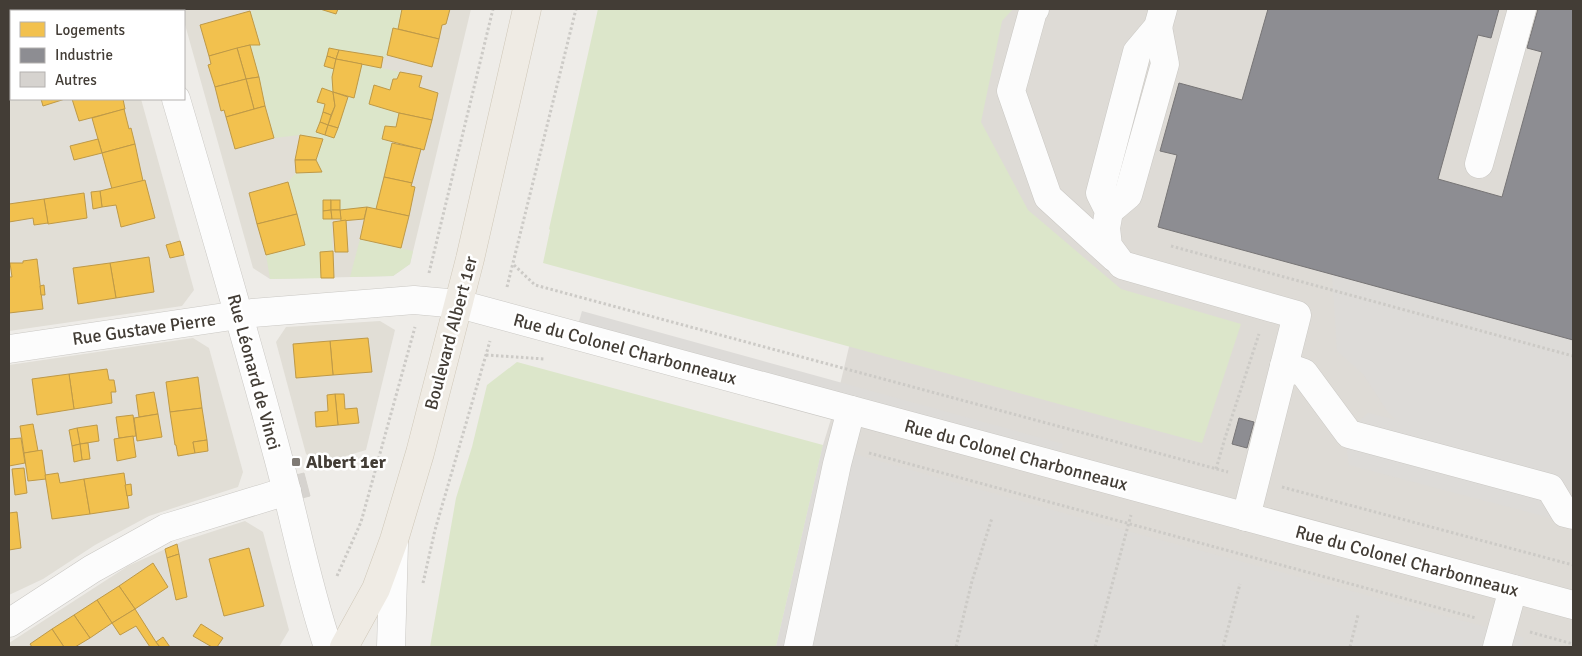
<svg xmlns="http://www.w3.org/2000/svg" width="1582" height="656" font-family="Signika,sans-serif">
<style>
.residential{fill:#e1ded6}
.industrial{fill:#dedbd6}
.green{fill:#dce6ca}
.parking{fill:#dddbd8}
.homes{fill:#f2c14e;stroke:#be9947}
.industry{fill:#8d8d92;stroke:#777576}
.building{fill:#d6d3cf;stroke:#d6d3ce}
.lines{fill:none;stroke-linecap:round;stroke-linejoin:round}
.minor-casing{stroke:#cac8c4;stroke-width:29}
.major-casing{stroke:#cfc7b7;stroke-width:29}
.path{stroke:#cccac6;stroke-width:3;stroke-dasharray:2.5 2.5;stroke-linecap:butt}
.minor{stroke:#fcfcfc;stroke-width:28}
.major{stroke:#efebe4;stroke-width:28}
.poi-dot{fill:#7f7a74;stroke:#fff;stroke-width:2}
.labels{text-anchor:middle;dominant-baseline:central;stroke-width:5;stroke-linejoin:round;paint-order:stroke}
.street-label{font-size:18px;fill:#433d36;stroke:#fff}
.poi-label{font-size:18px;font-weight:bold;fill:#433d36;stroke:#fff;text-anchor:start}
</style>
<rect width="100%" height="100%" fill="#eeece8"/>
<g class="residential">
<path d="M9,9H116L117,11H11V99H141L194,290L182,306L9,331Z"/>
<path d="M180,9H471L410,264L393,276L270,279L253,268L184,21V11H181Z"/>
<path d="M380,321L395,330L366,450L322,463L306,454L276,342L286,327Z"/>
<path d="M193,338L209,348L243,472L238,487L149,516L95,545L43,579L9,595V365Z"/>
<path d="M245,521L263,532L289,630L279,647H9V643L128,566L183,541Z"/>
</g>
<path class="industrial" d="M929,9H1573V647H776L823,445L835,406Z"/>
<g class="green">
<path d="M262,9H402L398,29L393,28L386,58L355,52L354,54L329,48L327,56L400,72L397,79H393L390,90L399,113L396,127L385,126L382,139L392,143L376,209L367,207L331,211L334,278L270,279L266,255L305,245L288,182L296,173L322,172L316,160L323,139L300,135L274,138L250,45L260,44L250,11Z"/>
<path d="M598,9H1013L1002,21L981,122L1028,210L1121,289L1241,324L1202,443L543,263L550,230L549,229Z"/>
<path d="M360,239L413,251L410,264L393,276L350,277Z"/>
<path d="M517,362L823,445L776,647H430L456,498L472,447L487,385Z"/>
</g>
<g class="parking">
<path d="M1332,274L1573,340V492L1560,489L1554,519L1349,465L1345,439L1353,427L1368,413L1396,420L1387,411L1363,374L1337,351Z"/>
<path d="M582,311L1063,444L1059,457L578,325Z"/>
<path d="M823,445L1127,531L1516,635L1524,638L1522,647H776Z"/>
</g>
<g class="homes">
<path d="M61,9H103V11H62Z"/>
<path d="M320,9H338L336,14Z"/>
<path d="M402,9H450L446,24L442,25L439,39L398,29Z"/>
<path d="M250,11L260,45H250L209,56L200,25Z"/>
<path d="M393,28L439,39L432,67L387,55Z"/>
<path d="M250,45L259,77L246,79L237,48Z"/>
<path d="M237,48L246,79L215,87L208,65L211,64L209,56Z"/>
<path d="M329,48L339,50L336,59L327,56Z"/>
<path d="M339,50L383,57L381,68L336,59Z"/>
<path d="M327,56L336,59L334,69L324,66Z"/>
<path d="M336,59L362,64L354,98L333,92L332,77Z"/>
<path d="M400,72L422,76L419,87L438,93L432,120L399,113L369,104L374,85L390,90L393,79H397Z"/>
<path d="M259,77L265,106L254,109L246,79Z"/>
<path d="M246,79L254,109L226,117L224,110L221,111L215,87Z"/>
<path d="M322,88L333,92L335,106L331,115L323,112L325,104L317,102Z"/>
<path d="M333,92L348,97L338,128L328,125L335,106Z"/>
<path d="M41,99H65L43,106Z"/>
<path d="M72,99H123L125,109L79,121Z"/>
<path d="M265,106L274,138L235,149L226,117Z"/>
<path d="M124,109L129,129L131,128L135,144L102,153L92,118Z"/>
<path d="M323,112L331,115L328,125L320,122Z"/>
<path d="M399,113L432,120L424,150L382,139L385,126L396,127Z"/>
<path d="M320,122L328,125L325,135L316,132Z"/>
<path d="M328,125L338,128L334,138L325,135Z"/>
<path d="M300,135L323,139L316,160H295Z"/>
<path d="M98,139L102,153L74,160L70,146Z"/>
<path d="M392,143L421,149L412,183L384,177Z"/>
<path d="M135,144L143,181L112,189L102,153Z"/>
<path d="M295,160H316L322,172L296,173Z"/>
<path d="M384,177L412,183L411,186L415,187L409,216L376,209Z"/>
<path d="M145,180L155,218L121,227L116,205L102,207L100,191Z"/>
<path d="M288,182L297,214L257,224L249,193Z"/>
<path d="M100,191L102,207L93,209L91,192Z"/>
<path d="M84,193L87,218L48,224L44,199Z"/>
<path d="M44,199L48,223L34,225L33,218L9,222V204Z"/>
<path d="M323,200H331V210L323,211Z"/>
<rect x="331" y="200" width="9" height="10"/>
<path d="M367,207L364,219L341,221L340,210Z"/>
<path d="M367,207L409,216L401,248L360,239Z"/>
<path d="M331,210L332,219H323V211Z"/>
<path d="M331,210H340L341,219H332Z"/>
<path d="M297,214L305,245L266,255L257,224Z"/>
<path d="M346,220L348,252H335L333,222Z"/>
<path d="M180,241L184,255L170,258L166,245Z"/>
<path d="M333,251L334,278H321L320,252Z"/>
<path d="M149,257L154,292L116,298L110,263Z"/>
<path d="M37,259L43,309L9,313V277H12L10,263H23V261Z"/>
<path d="M110,263L116,298L78,304L73,268Z"/>
<path d="M44,285L45,295H41L40,286Z"/>
<path d="M368,338L372,372L333,375L330,341Z"/>
<path d="M330,341L333,375L296,378L293,344Z"/>
<path d="M107,369L109,380H114L116,392H111L112,403L74,409L69,374Z"/>
<path d="M69,374L74,409L37,415L32,379Z"/>
<path d="M198,377L202,408L170,412L166,382Z"/>
<path d="M154,392L158,414L139,417L136,395Z"/>
<path d="M335,394H344L345,409L357,408L359,423L338,425Z"/>
<path d="M335,394L338,425L316,427L315,412L328,411L327,395Z"/>
<path d="M202,408L207,440L193,442L195,453L178,456L176,445H175L170,412Z"/>
<path d="M158,414L162,437L137,441L134,418Z"/>
<path d="M133,415L136,436L119,438L116,417Z"/>
<path d="M33,424L38,451L24,453L20,426Z"/>
<path d="M97,425L99,441L80,444L77,428Z"/>
<path d="M77,428L80,444L72,446L69,430Z"/>
<path d="M133,436L136,457L117,461L114,439Z"/>
<path d="M21,438L25,463L9,466V439Z"/>
<path d="M207,440L208,451L195,453L193,442Z"/>
<path d="M88,443L90,459L82,460L80,444Z"/>
<path d="M80,444L82,460L74,462L72,446Z"/>
<path d="M42,450L46,479L28,481L24,453Z"/>
<path d="M24,468L27,493L15,495L12,469Z"/>
<path d="M58,473L60,483L84,479L90,514L52,519L45,475Z"/>
<path d="M124,473L129,508L90,514L84,479Z"/>
<path d="M131,484L132,495L127,496L125,485Z"/>
<path d="M17,512L21,548L9,550V513Z"/>
<path d="M177,544L179,554L167,558L165,549Z"/>
<path d="M249,548L264,606L224,616L209,559Z"/>
<path d="M179,554L187,597L176,600L167,558Z"/>
<path d="M153,563L168,587L135,609L119,586Z"/>
<path d="M119,586L135,609L112,623L97,600Z"/>
<path d="M97,600L112,623L90,638L74,615Z"/>
<path d="M135,609L156,642L160,647H150L136,626L120,635L112,623Z"/>
<path d="M74,615L90,638L75,647H64L52,629Z"/>
<path d="M201,624L223,638L217,647H212L193,636Z"/>
<path d="M52,629L64,647H32L30,644Z"/>
<path d="M163,637L170,647H160L156,642Z"/>
</g>
<g class="industry">
<path d="M1268,9H1499L1491,38L1478,35L1438,179L1502,197L1542,52L1527,48L1538,9H1573V340L1158,227L1177,155L1160,151L1179,83L1242,100Z"/>
<path d="M1239,418L1254,422L1247,448L1232,444Z"/>
</g>
<path class="building" d="M304,473L310,496L302,498L296,475Z"/>
<g class="lines">
<defs>
<g id="minor">
<path d="M150,9L151,11"/>
<path d="M1035,9L1033,11L1011,91L1048,197L1115,258"/>
<path d="M1163,9L1158,27L1137,52L1100,193L1109,211L1106,228L1108,246L1122,265L1297,315L1246,517"/>
<path d="M176,99C211,218 246,337 278,457C295,520 307,585 328,647"/>
<path d="M1479,164L1522,9"/>
<path d="M1109,211L1128,195L1165,64L1158,27"/>
<path d="M9,349L252,313L414,300L459,304L1573,605"/>
<path d="M1284,366L1304,373L1349,434L1550,488L1565,513L1573,515"/>
<path d="M9,623L92,569L166,528L287,491"/>
<path d="M391,647L394,544"/>
<path d="M798,647L837,464L851,410"/>
<path d="M1497,647L1513,589"/>
</g>
<path id="major" d="M344,647L376,589L394,540L420,453L470,259L527,9"/>
</defs>
<use href="#minor" class="minor-casing"/>
<use href="#major" class="major-casing"/>
<g class="path">
<path d="M9,84L11,83"/>
<path d="M1171,246L1573,356"/>
<path d="M514,265L535,285L1228,472"/>
<path d="M429,273L493,9"/>
<path d="M507,287L576,9"/>
<path d="M486,355L545,359"/>
<path d="M869,453L1476,618"/>
<path d="M1216,469L1225,438L1259,334"/>
<path d="M1282,487L1573,565"/>
<path d="M337,576L361,522L415,327"/>
<path d="M423,583L435,530L490,341"/>
<path d="M1530,632L1573,644"/>
<path d="M956,647L972,581L992,518"/>
<path d="M1095,647L1131,515"/>
<path d="M1223,647L1240,584"/>
<path d="M1350,647L1358,615"/>
</g>
<use href="#minor" class="minor"/>
<use href="#major" class="major"/>
</g>
<rect class="poi-dot" x="291" y="457" width="10" height="10" rx="2.5"/>
<g class="labels">
<g class="street-label">
<text transform="translate(144 329) rotate(-8)">Rue Gustave Pierre</text>
<text transform="translate(451 333) rotate(-75)">Boulevard Albert 1er</text>
<text transform="translate(625 349) rotate(15)">Rue du Colonel Charbonneaux</text>
<text transform="translate(254 372) rotate(75)">Rue Léonard de Vinci</text>
<text transform="translate(1016 455) rotate(15)">Rue du Colonel Charbonneaux</text>
<text transform="translate(1407 561) rotate(15)">Rue du Colonel Charbonneaux</text>
</g>
<g class="poi-label">
<text x="306" y="462">Albert 1er</text>
</g>
</g>
<rect width="1582" height="656" fill="none" stroke="#433d36" stroke-width="20"/>
<rect x="10" y="10" width="175" height="90" fill="#ffffff" stroke="#b4b1af"/>
<rect x="20" y="22" width="25" height="15" fill="#f2c14e" stroke="#b4b1af"/>
<text x="55" y="35" font-size="15" fill="#433d36">Logements</text>
<rect x="20" y="48" width="25" height="15" fill="#8d8d92" stroke="#b4b1af"/>
<text x="55" y="60" font-size="15" fill="#433d36">Industrie</text>
<rect x="20" y="72" width="25" height="15" fill="#d6d3cf" stroke="#b4b1af"/>
<text x="55" y="85" font-size="15" fill="#433d36">Autres</text>
</svg>
